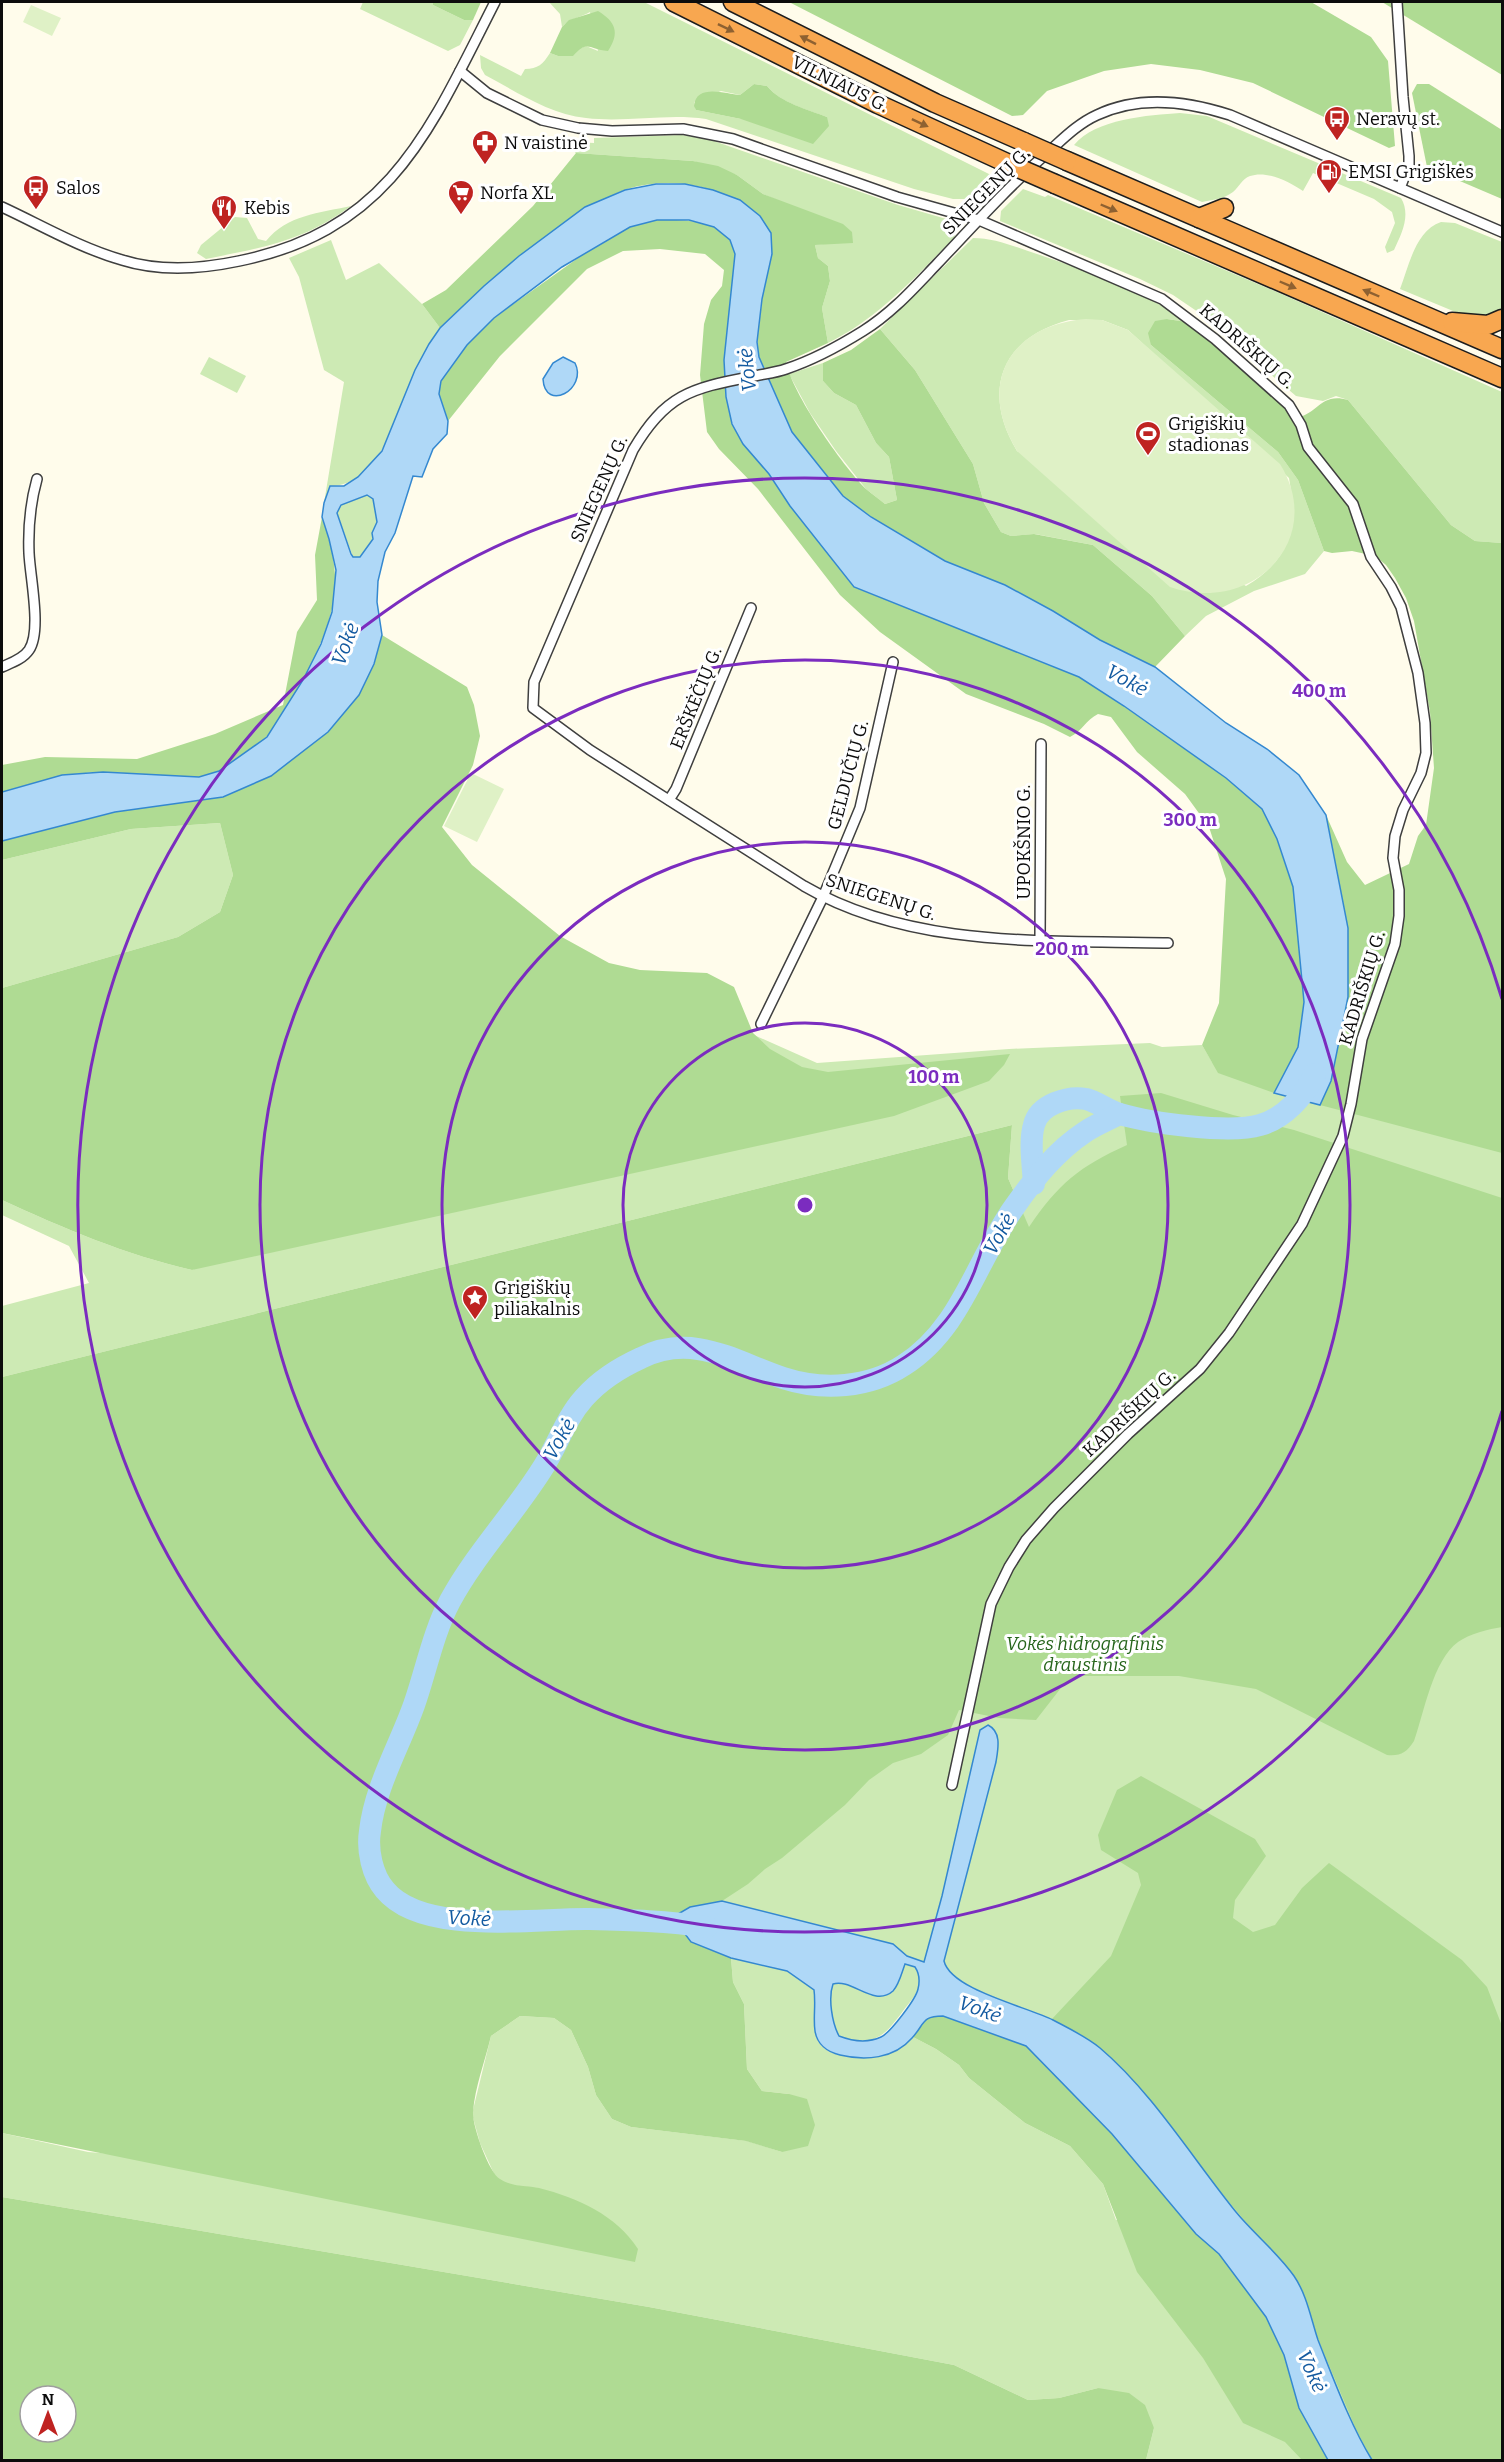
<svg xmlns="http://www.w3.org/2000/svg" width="1504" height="2462" font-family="Bitter,serif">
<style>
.green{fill:#cdeab4;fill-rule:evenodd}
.forest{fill:#afdb93;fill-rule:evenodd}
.pitch{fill:#dff1c6}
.water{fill:#afd8f7;stroke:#3488d0;stroke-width:1.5;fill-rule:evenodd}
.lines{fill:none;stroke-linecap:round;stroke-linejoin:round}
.river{stroke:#afd8f7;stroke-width:22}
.street-casing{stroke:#3f3f3f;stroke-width:12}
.highway-casing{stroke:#1d1d1d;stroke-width:21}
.street{stroke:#fff;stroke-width:9}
.highway{stroke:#f8a750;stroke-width:18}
.highway-bridge-casing{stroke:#1d1d1d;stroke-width:21;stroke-linecap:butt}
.highway-bridge{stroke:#f8a750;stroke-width:18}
.oneway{fill:#8e6131}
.ring{fill:none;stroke:#7b2cbf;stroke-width:3}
.labels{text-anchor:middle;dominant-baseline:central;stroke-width:6;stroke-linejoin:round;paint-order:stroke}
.street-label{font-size:18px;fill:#0c0c0c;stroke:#fff}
.poi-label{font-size:18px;fill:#0c0c0c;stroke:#fff;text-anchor:start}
.park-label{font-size:18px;font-style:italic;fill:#26651b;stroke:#fff}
.water-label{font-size:20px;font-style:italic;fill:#135aa0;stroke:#fff}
.centre{fill:#7b2cbf;stroke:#fff;stroke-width:3}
.ring-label{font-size:18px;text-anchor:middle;font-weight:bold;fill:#7b2cbf;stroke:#fff;stroke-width:6;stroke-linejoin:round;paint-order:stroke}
</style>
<rect width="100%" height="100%" fill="#fffceb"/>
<g class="green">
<path d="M363,2H433V5L464,20H473L460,45L448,51L360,9Z"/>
<path d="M549,2H644L997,178L978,195L969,199H953L914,189L706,119C666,113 626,123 586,118C549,114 517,92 485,75L481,68L480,55L521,76L525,69C538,69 543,64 550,53L558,56L586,46L598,51L590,12C580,18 570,18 562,27L560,14ZM754,84L767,86C781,103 806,109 827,117L741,119L696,110L694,102L721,91L740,95Z"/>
<path d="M1180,113L1207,116L1401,198C1411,215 1402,233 1394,250L1387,253L1385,247L1395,223L1392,212L1374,199L1313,173L1303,191C1289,182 1267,170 1250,176C1242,179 1239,187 1233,192C1224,199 1212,200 1202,202L1074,145C1095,119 1149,115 1180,113Z"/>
<path d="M682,135L711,140L898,205L950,220L955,223L957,229L954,238C915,277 879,318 828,343L822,308L830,281L828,266L818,258L815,245L832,243L800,210L763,194L737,175L693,161L576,153L568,147L575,142L594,143V138Z"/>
<path d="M1023,189L1045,197L1048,195L1277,292L1502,392V543L1475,541L1451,525L1348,400L1336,396L1323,401L1296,396L1198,312L1173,295L1140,279L1000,221L1001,211Z"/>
<path d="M351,206C302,242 264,247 206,259L197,253L201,245L235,217L247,218L258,239L266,241C287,215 319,213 351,206Z"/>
<path d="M1441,222L1455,223L1502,242V314L1489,319L1470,318L1400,289C1409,266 1415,231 1441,222Z"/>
<path d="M973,238C996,238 1018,248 1040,255C1090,272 1144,290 1187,322L1167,319L1151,345L1278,452L1298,480L1324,551L1305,574L1254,591L1206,616L1185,636L1152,596L1093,545L1035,534L1011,536L1001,532L984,503L973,464L915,370L880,329ZM1069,320H1102L1128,330L1289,478C1298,527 1290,560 1246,586L1017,451C981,391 1001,338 1069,320Z"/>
<path d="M331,240L346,280L379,263L422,304L440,328C431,342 421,357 414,373C399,410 381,486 330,486L324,503L344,382L324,370L299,277L289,258Z"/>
<path d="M209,357L246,376L237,393L200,374Z"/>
<path d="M823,363V381L834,393L856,405L876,443L889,457L897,500L885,504L866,489L836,451L810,413L789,374Z"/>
<path d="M367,495L373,499L377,523L372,533L373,539L360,557H353L337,513L341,505Z"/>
<path d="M220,823L233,875L220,912L178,937L2,988V860L131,829Z"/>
<path d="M727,1023L817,1063L1009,1049L1150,1043L1162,1047L1202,1045L1212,1062L1502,1152V2460H1146L1154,2428L1098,2388L1059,2398L1028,2400L954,2365L649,2307L2,2197V2133L88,2152L538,2188L510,2185L496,2178L480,2143L472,2114L491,2036L520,2016L554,2018L571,2030L588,2067L596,2095L612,2119L631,2127L747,2141L782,2152L789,2094L762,2091L747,2069L744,2004L733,1982L731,1958L787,1971L814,1990C816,2006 810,2031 820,2044C824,2050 834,2054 840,2055C868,2062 892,2057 913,2037L936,2049L959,2065L969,2078L1025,2123L1070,2146L1103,2184L1116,2220L1218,2213L919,1987C915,1997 909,2003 903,2011C884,2037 873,2048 839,2036C832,2023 828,1998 833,1984L839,1982L894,1990L903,1969L701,1918L1022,1211L1008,1178L1012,1125L2,1377V1306L89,1283L69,1246L2,1215V1200C63,1228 126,1255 192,1270Z"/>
</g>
<g class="forest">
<path d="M433,2H481L473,20H464L433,5Z"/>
<path d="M789,2H1311L1371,37L1388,61L1395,146L1389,148L1253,83L1200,70L1151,64L1104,71L1047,91L1023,115L1012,116Z"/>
<path d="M1382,2H1502V75Z"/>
<path d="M598,11C616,22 620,33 608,51C589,50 588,39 573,56H558L550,53L562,27L569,20Z"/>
<path d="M754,84L767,86C781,103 807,109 827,117L829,126L813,144L741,119L696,110L694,106C696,83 726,94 740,95Z"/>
<path d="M1417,84H1429L1502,130V199L1427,167L1412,93Z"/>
<path d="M576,153L693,161L718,166L737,175L763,194L843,224L852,232L853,243L815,245L818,258L828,266L830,281L822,308L828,343L786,362C792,393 842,465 866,489C872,494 879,499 885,504L897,500L889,457L876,443L856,405L834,393L823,381V363L851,350L880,329L915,370L973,464L984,503L1001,532L1011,536L1034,534L1093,545L1152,596L1185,636L1155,667L1100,640L1053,611L1005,585L945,561L871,517L843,496L792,432L759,357L757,342L762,300L760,216C721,186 675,175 627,189C616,192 604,201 594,207C534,240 489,281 440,328L422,304L446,290L533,206Z"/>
<path d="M657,220C680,220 715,218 730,240C732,244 733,250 735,254L724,360L726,397L769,474L790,506L854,587L1079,677L1124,706L1226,778L1262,809L1277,839L1293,887L1304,1002L1298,1047L1274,1093L1218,1073L1202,1045L1219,1003L1226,879L1209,827L1185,794L1137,752L1111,717L1098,714C1086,720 1082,731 1070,737L1044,724L966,694L880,632L840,595L758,489L719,449L707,432L700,375L704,324L711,300L722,286L724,270L705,254L660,249L623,251L587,269L500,356L448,421L439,394L441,381L467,345L494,318L592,248L630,227Z"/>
<path d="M1167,319L1187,322L1275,398L1294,418C1318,416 1319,392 1348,400L1451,525L1475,541L1502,543V1153L1320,1105L1331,1081L1348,997V928L1326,815L1347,862L1365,885L1409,864L1418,836L1426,825L1434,768L1430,712L1414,621L1406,598L1395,578L1386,565L1375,556L1352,551L1332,553L1324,551L1298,480L1278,452L1151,345L1148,333L1155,321Z"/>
<path d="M322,517C330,541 337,566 335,592C330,636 295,701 268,735C257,750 218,775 199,777C168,781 135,772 104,772C68,772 35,783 2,792V765L45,757L137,759L215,734L283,705L297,632L317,600L315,555Z"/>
<path d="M382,635L467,687L474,705L480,736L473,765L442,827L472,865L560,936L609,963L640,970L707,973L734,987L753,1033L770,1049L802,1067L828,1072L1010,1054L1004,1065L989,1081L894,1116L192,1270C126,1255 63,1228 2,1200V988L178,937L220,912L233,875L220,823L131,829L2,860V841L115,812L223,797L271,776L328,732L374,664Z"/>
<path d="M1161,1093L1233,1115L1294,1130L1502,1198V1627C1489,1629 1469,1634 1458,1642C1433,1660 1424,1713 1414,1741C1406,1753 1401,1756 1387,1755L1256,1689L1179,1676H1079L1064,1684L1036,1720L999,1718L959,1710L948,1735L921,1754L893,1763L869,1780L845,1805L782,1858L765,1869L748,1884L722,1901L690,1907L691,1942L731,1958L733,1982L744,2004L747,2069L762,2091L789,2094L807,2099L815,2125L808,2146L782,2152L746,2141L631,2127L612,2119L596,2095L588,2067L571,2030L554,2018L520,2016L491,2036C485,2061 475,2087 473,2112C472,2125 489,2173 500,2179C512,2187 525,2185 539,2188C578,2198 616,2215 638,2249L635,2262L2,2133V1377L1012,1125L1008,1178L1029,1227C1058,1184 1080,1166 1127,1145L1120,1096Z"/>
<path d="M1141,1776L1255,1839L1266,1856L1235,1900L1233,1918L1253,1932L1275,1925L1302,1888L1329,1863L1462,1960L1487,1987L1502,2026V2460H1372L1355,2427L1318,2339L1305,2298L1265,2245L1194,2160L1052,2019L1111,1956L1141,1885L1138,1873L1101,1850L1098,1835L1117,1790Z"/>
<path d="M931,2016H943L1026,2046L1112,2134L1196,2234L1219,2254L1266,2317L1284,2355L1299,2408L1328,2460H1302L1285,2442L1243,2423L1203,2358L1137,2272L1103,2184L1070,2146L1025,2123L969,2078L959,2065L936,2049L913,2037L924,2020Z"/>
<path d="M2,2197L649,2307L954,2365L1028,2400L1059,2398L1098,2388L1129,2393L1145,2405L1154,2428L1146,2460H2ZM30,2396H66V2432H30Z"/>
</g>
<g class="pitch">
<path d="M31,5L61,18L52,36L23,22Z"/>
<path d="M1086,319L1102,320L1128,330L1280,464C1327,540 1252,615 1170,587L1017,451C976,384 1009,325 1086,319Z"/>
<path d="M471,773L504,789L477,842L444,826Z"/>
</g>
<g class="water">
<path d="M656,184H685L713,190L740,200L760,216L771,233L772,254L762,299L757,342L759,357L792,432L843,496L871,517L945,561L1005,585L1053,611L1100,640L1155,667L1226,723L1267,749L1299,775L1326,815L1348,928V997L1331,1081L1320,1105L1274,1093L1298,1047L1304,1002L1293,887L1277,839L1262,809L1226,778L1124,706L1079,677L854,587L790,506L769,474L743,444L732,424L726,397L724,360L735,254L730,240L714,227L689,220H657L630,227L562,267L494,318L467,345L441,381L439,394L448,421L447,434L433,449L422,477L413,476L395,533L385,552L378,581L377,602L382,635L374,664L359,695L328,732L271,776L223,797L115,812L2,841V792L62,775L103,772L199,777L219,771L267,737L303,680L321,644L332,612L336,570L329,539L322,517L324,503L330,486H344L358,477L382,451L415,370L429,344L440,328L484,286L519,256L585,207L625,190ZM367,495L373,499L377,522L372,533L373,539L360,557H353L351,554L337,513L341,505Z"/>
<path d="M563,357L575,363C588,389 545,413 543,379L553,363Z"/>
<path d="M988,1725C1002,1732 998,1749 996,1762L944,1961C951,1990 1028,2007 1053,2020C1068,2028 1087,2037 1100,2048C1152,2092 1193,2159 1236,2212C1254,2234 1278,2253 1294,2276C1307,2295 1311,2319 1318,2340C1334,2380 1350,2424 1372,2460H1328L1299,2408L1284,2355L1266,2317L1219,2254L1196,2234L1112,2134L1026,2046L943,2016C921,2016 925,2024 912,2038C894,2059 865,2061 840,2055C827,2052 817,2044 815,2031C813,2018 816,2004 814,1990L787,1971L731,1958L691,1942L676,1922L678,1914L690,1907L722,1901L893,1944L907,1956L924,1962L942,1896L980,1730ZM905,1964L915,1967C919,1973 920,1981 918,1989C916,1999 890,2033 881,2037C868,2043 852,2041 839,2036C832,2023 828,1998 833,1984C852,1978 874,2008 893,1991C899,1985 902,1972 905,1964Z"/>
</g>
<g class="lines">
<g class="river">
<path d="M1034,1184C1033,1167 1029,1140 1034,1125C1039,1104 1068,1096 1086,1099C1098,1102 1108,1111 1120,1114C1150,1123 1230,1134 1260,1125C1285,1118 1304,1096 1315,1074"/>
<path d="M707,1927C668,1921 629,1920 589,1919C535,1918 423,1936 385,1890C372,1875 367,1850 370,1831C375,1787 399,1747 414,1705C426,1671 433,1633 450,1601C476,1553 515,1513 544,1466C558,1444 566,1418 584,1398C600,1380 619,1368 641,1358C693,1332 735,1362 783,1378C823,1391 869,1388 904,1365C962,1328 976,1260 1015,1206C1034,1179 1056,1151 1085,1132C1095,1125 1108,1120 1119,1114"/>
</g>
<defs>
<g id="street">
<path d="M1397,2L1403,97L1409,156V165L1400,188"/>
<path d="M460,71L487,93L542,120L578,128L612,131L683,129L733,139L897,197L979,220L1162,299L1215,339L1289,405L1301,425L1308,447L1353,504L1371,557L1391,587L1401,607L1418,673L1425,723L1426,753L1421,773L1403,810L1395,836L1393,858L1399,890V916L1395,944L1362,1039L1351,1104L1343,1136L1302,1224L1229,1333L1200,1369L1128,1434L1054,1508L1026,1540L1009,1567L991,1604L952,1785"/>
<path d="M2,207C41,225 80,248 122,260C160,272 201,269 239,261C392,230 431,127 495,2"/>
<path d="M2,667C11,663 23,659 29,650C42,631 30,577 29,553C28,527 30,504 37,479"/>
<path d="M669,800L676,789L751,608"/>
<path d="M1040,940L1041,744"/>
<path d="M1168,943C1047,940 912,949 804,886L590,750L533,708L534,682L633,450C665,395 691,388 750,377C762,374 775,373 786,369C813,360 839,346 863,331C892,313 914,288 937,264C973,226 1007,188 1046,154C1062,140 1077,124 1097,115C1139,95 1187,101 1230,115L1502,232"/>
<path d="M761,1024L823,897L860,808L893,662"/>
</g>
<g id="highway">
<path d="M674,2L878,104L1009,164"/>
<path d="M733,2L935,103L1024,142"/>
<path d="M1067,161L1502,349"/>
<path d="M1055,184L1502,378"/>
<path d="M1199,218L1224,208"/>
<path d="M1452,322L1488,325L1502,319"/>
</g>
</defs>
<use href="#street" class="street-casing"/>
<use href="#highway" class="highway-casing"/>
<use href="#street" class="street"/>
<use href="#highway" class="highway"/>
<defs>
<g id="highway-bridge">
<path d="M1024,142L1067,161"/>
<path d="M1009,164L1055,184"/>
</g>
</defs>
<use href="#highway-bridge" class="highway-bridge-casing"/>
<use href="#highway-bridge" class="highway-bridge"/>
</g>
<defs><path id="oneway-solid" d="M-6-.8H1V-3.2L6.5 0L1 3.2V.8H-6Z" transform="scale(1.5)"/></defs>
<g class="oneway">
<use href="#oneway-solid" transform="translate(726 28) rotate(26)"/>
<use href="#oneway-solid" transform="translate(808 40) rotate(-153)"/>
<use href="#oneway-solid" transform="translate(920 123) rotate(25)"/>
<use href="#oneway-solid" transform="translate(1109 208) rotate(23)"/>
<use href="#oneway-solid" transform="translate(1288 285) rotate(23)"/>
<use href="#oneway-solid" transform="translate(1371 293) rotate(-157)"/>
</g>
<g class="ring">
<circle cx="805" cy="1205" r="182"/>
<circle cx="805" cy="1205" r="363"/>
<circle cx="805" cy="1205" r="545"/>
<path d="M1502 1411A727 727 0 1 1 1502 999"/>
</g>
<defs>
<symbol id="bus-pin" viewBox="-11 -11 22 30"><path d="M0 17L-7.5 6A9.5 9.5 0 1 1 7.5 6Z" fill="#bf2321" stroke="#fff"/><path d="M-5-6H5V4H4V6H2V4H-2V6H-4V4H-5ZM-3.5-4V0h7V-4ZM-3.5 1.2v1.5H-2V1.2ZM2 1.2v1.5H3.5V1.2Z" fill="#fff"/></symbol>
<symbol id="pharmacy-pin" viewBox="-11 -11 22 30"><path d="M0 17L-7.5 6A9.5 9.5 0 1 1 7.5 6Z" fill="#bf2321" stroke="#fff"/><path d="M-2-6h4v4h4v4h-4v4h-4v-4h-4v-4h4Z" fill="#fff"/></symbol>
<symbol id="fuel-pin" viewBox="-11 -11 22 30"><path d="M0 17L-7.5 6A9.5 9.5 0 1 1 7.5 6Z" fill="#bf2321" stroke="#fff"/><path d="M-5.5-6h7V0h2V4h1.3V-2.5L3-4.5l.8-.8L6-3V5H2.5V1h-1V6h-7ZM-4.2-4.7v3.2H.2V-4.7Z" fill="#fff"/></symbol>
<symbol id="supermarket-pin" viewBox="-11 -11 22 30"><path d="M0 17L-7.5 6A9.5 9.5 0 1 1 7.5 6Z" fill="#bf2321" stroke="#fff"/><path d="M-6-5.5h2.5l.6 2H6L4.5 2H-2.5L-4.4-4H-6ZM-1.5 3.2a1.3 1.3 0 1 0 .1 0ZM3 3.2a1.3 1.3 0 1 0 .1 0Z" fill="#fff"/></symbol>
<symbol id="restaurant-pin" viewBox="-11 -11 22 30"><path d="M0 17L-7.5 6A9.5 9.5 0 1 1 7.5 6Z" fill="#bf2321" stroke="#fff"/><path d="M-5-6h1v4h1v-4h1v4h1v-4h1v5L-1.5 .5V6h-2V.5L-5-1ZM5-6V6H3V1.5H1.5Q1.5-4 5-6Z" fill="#fff"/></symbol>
<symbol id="stadium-pin" viewBox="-11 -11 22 30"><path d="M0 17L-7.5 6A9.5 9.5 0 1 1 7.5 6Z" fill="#bf2321" stroke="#fff"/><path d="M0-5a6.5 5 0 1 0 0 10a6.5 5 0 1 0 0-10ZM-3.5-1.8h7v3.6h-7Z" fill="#fff"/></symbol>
<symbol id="sight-pin" viewBox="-11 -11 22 30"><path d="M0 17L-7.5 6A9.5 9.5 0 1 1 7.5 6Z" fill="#bf2321" stroke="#fff"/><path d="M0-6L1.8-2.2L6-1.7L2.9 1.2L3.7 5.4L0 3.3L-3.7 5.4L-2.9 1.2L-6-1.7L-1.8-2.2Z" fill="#fff"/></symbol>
</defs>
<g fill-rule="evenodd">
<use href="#bus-pin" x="1322" y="104" width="30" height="40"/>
<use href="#pharmacy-pin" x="470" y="128" width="30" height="40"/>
<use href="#fuel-pin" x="1314" y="157" width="30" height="40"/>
<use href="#bus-pin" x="21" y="173" width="30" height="40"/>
<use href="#supermarket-pin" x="446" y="178" width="30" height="40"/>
<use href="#restaurant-pin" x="209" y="193" width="30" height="40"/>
<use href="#stadium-pin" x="1133" y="419" width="30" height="40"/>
<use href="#sight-pin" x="460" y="1283" width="30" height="40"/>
</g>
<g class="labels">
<g class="street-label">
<text transform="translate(840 84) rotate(26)">VILNIAUS G.</text>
<text transform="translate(986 191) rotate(-45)">SNIEGENŲ G.</text>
<text transform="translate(1247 346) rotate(41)">KADRIŠKIŲ G.</text>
<text transform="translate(599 489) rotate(-66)">SNIEGENŲ G.</text>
<text transform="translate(696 698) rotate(-68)">ERŠKĖČIŲ G.</text>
<text transform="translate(848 775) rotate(-75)">GELDUČIŲ G.</text>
<text transform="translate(1024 842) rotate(-90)">UPOKŠNIO G.</text>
<text transform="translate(881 897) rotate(18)">SNIEGENŲ G.</text>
<text transform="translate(1362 988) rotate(-73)">KADRIŠKIŲ G.</text>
<text transform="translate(1129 1413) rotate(-43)">KADRIŠKIŲ G.</text>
</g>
<g class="poi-label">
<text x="1356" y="119">Neravų st.</text>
<text x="504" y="143">N vaistinė</text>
<text x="1348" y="172">EMSI Grigiškės</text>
<text x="56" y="188">Salos</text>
<text x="480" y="193">Norfa XL</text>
<text x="244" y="208">Kebis</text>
<text x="1168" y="424">Grigiškių<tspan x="1168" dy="21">stadionas</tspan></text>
<text x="494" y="1288">Grigiškių<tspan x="494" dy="21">piliakalnis</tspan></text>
</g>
<g class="park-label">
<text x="1085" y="1644">Vokės hidrografinis<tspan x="1085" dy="21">draustinis</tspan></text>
</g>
<g class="water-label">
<text transform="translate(747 370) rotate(-96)">Vokė</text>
<text transform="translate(345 644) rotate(-69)">Vokė</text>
<text transform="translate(1127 680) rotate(29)">Vokė</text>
<text transform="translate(999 1234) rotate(-61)">Vokė</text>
<text transform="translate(559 1439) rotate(-60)">Vokė</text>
<text transform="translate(469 1918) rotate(3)">Vokė</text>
<text transform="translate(980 2009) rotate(20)">Vokė</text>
<text transform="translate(1312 2371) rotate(66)">Vokė</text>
</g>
</g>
<circle cx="805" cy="1205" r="9" class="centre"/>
<g class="ring-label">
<text x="1319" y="697">400 m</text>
<text x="1190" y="826">300 m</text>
<text x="1062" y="955">200 m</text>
<text x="934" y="1083">100 m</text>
</g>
<rect width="1504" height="2462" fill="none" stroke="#0c0c0c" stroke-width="6"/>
<g transform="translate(48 2414)"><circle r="28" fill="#ffffff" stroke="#9e9e9e" stroke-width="1.5"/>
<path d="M0-4.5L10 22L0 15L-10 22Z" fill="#bf2321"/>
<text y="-9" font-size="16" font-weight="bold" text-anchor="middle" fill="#0c0c0c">N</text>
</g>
</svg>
